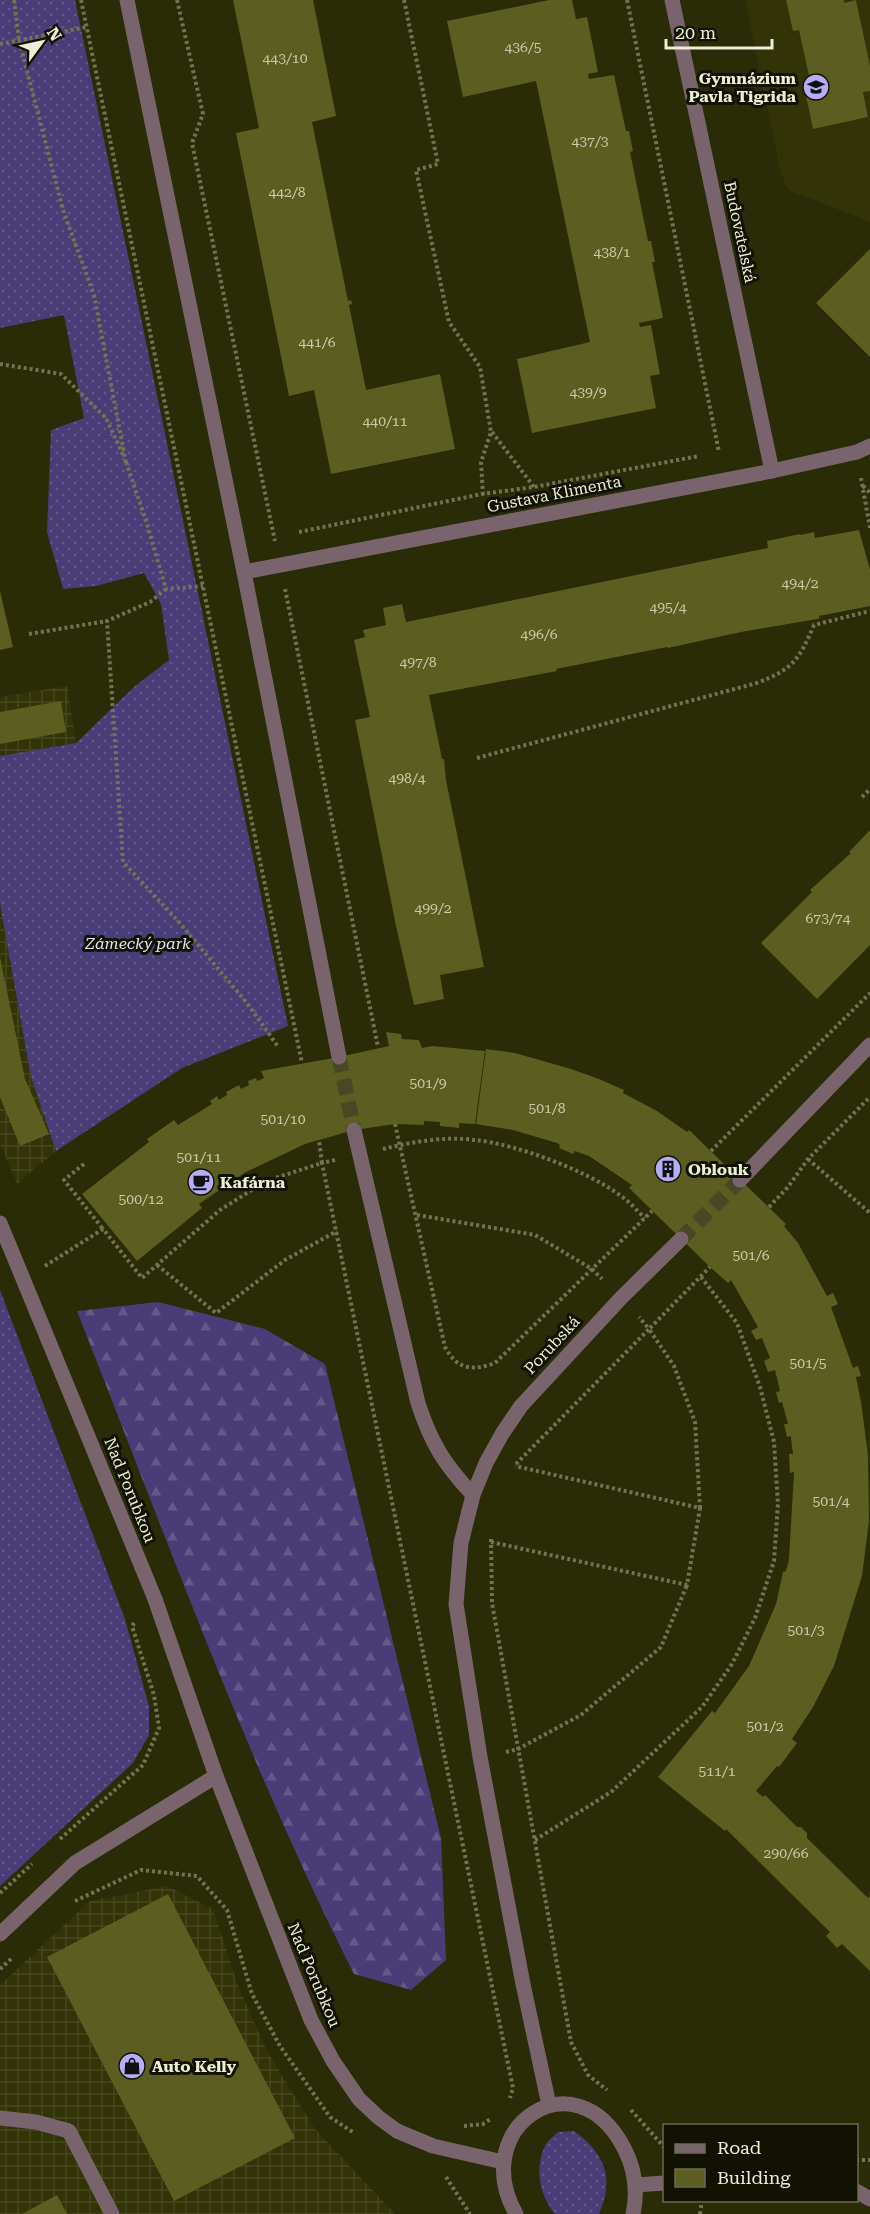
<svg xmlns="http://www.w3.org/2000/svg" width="870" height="2214" font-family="'Roboto Serif',serif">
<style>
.built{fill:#323307}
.industrial{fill:url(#industrial-grid)}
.grass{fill:url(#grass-dots)}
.forest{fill:url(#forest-firs)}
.building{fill:#5c5d20}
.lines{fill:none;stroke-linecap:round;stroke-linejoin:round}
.street-tunnel{stroke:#474826;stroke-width:15;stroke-dasharray:15 8;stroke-linecap:butt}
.path{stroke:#727353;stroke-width:4;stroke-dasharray:3 3;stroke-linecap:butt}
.lane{stroke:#79646d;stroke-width:15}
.street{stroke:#79646d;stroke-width:15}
.labels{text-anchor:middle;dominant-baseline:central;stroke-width:6;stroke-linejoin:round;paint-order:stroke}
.number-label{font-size:14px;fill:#c8caa8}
.poi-label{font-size:16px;font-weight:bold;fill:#eceed5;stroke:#121202;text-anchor:start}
.street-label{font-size:16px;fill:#eceed5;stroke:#121202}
.park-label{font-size:16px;font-style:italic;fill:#e3e1fa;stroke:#121202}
</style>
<defs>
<pattern id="industrial-grid" width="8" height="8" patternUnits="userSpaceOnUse" patternTransform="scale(1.5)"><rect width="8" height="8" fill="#323307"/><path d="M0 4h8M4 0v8" fill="none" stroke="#46471e"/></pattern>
<pattern id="grass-dots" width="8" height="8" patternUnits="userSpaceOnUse" patternTransform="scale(1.5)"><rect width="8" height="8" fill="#483d77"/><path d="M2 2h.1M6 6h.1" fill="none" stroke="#635989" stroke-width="1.8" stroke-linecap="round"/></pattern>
<pattern id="forest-firs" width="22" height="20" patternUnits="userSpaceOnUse" patternTransform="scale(1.5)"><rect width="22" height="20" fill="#483d77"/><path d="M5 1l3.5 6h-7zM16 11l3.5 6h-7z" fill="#635989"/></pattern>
</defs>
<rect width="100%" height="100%" fill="#2a2b07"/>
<path class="built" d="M745,0H870V222L788,190L781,174Z"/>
<g class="industrial">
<path d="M67,686L76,743L0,756V697Z"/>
<path d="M0,904L31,1077L56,1151L17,1184L0,1144Z"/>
<path d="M167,1886L213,1909L239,1988L267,2051L315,2129L395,2214H0V1985L90,1901Z"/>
</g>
<g class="grass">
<path d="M0,0H75L288,1026L182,1068L56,1151L31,1077L0,904V756L76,743L135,686L169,660L161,604L144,573L96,586L63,589L47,532L51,430L84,418L64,315L0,328Z"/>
<path d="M0,1290L125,1619L149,1706V1735L133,1763L0,1886Z"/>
<path d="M574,2131C605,2153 615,2179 599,2214H555C540,2196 534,2168 545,2146C547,2141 553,2137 558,2132Z"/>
</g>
<path class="forest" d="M158,1302L265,1329L325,1364L441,1838L446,1960L411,1990L354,1974C246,1760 165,1534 77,1311Z"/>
<g class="building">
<path d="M233,0H313L336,116L312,122L348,301L351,300L352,304L349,305L366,390L440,374L455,449L331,474L314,390L289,396L236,133L259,128Z"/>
<path d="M549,0H572L576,19L587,17L598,72L588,74L589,79L614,75L626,131H629L633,151L630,152L648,241H651L655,262H652L663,318L639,323L640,327L651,325L660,374L650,376L656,408L532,433L517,359L590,342L536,81L463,97L447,21Z"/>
<path d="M786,0H844V3L856,0L870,66V91L863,92L868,117L813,129L804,86L811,85L799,30L793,31Z"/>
<path d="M870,249V357L816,303Z"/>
<path d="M859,530L870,570V606L819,616L820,618L817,619L741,632L668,648L667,647L556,669L557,671L429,695L442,759H444L446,780L484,967L440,975L444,999L414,1005L396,926L355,720L370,717L354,640L365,637L363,630L386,625L383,608L402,604L406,622L768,548L767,541L800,534V535L814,532L815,538Z"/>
<path d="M0,591L13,647L0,650Z"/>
<path d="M61,701L66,732L0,744V712Z"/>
<path d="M870,830V945L817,999L761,943L812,892L810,890L851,853L849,852Z"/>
<path d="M0,957L25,1079L49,1134L20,1146L0,1097Z"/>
<path d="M386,1032L401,1034L402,1039L419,1040L422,1048L432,1046L485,1051L475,1124L459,1123V1128L440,1126V1122L424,1121V1125L395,1124L354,1130L305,1144L246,1172L199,1204L202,1208L137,1261L82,1194L149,1142L147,1139L174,1120L178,1125L212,1104L210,1101L217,1096L219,1100L227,1095L226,1092L239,1085L241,1089L249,1085L248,1081L256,1078L257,1081L264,1078L261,1071L339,1057L389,1046Z"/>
<path d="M486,1049L515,1053L571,1069L599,1079L624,1090L623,1093L657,1111L687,1132L689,1130L786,1224L784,1226L798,1243L827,1296L833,1293L838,1304L831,1307L853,1368L858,1366L861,1376L856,1377L861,1402L868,1455L869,1521L862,1576L834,1666L813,1707L792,1739L797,1743L779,1767L777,1766L756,1791L763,1797L765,1795L797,1827H801L807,1833V1838L868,1898L870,1896V1971L842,1944L837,1948L826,1936L830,1932L726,1829L725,1831L658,1777L712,1711L715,1713L749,1666L776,1604L783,1572L786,1571L789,1559L794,1472L790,1473L789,1454H793L791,1438V1436L787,1437L784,1424H788L782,1402L779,1403L776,1392L780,1391L775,1370L768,1372L764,1361L770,1358L762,1338L756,1340L751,1331L758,1327L731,1280L728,1283L710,1267L629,1188L632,1185L589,1156L575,1151L573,1154L559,1148L560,1145L557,1143L513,1130L476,1124Z"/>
<path d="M168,1894L295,2138L174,2201L47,1957Z"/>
<path d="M57,2195L67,2214H22Z"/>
</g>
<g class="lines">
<g class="street-tunnel">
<path d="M339,1057L354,1130"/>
<path d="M681,1239L740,1180"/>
</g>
<g class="path">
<path d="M14,0L19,40L63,210L94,295L126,463"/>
<path d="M81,0L302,1063"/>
<path d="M177,0L203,114L192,143L275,541"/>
<path d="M404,0L438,164L416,170L449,322L480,367L491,432L481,462L483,495"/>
<path d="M627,0L719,452"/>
<path d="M0,44L87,27"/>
<path d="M0,364L61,374L106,418L123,455"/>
<path d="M492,432L534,487"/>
<path d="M126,462L147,524L166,589L203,586"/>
<path d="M861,478L870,528"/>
<path d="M863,486L870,493"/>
<path d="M299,532L482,494L534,487L699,456"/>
<path d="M166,589L150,602L107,621L123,862L178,921L247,1003L279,1048"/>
<path d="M285,589L378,1047"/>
<path d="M29,634L107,621"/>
<path d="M477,758L757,683C793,669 799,660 814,625L870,611"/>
<path d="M862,797L870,789"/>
<path d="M395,1124L445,1347C457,1370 473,1371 495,1363L652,1211"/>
<path d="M383,1149C412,1142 445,1136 475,1140C516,1144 588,1171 621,1196C630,1202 637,1211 645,1218"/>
<path d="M711,1151L870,993"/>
<path d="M808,1159L870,1213"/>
<path d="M335,1160L322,1163L513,2088L510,2098"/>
<path d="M84,1164L64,1180L103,1229"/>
<path d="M769,1207L788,1187L808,1159L870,1097"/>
<path d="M417,1215L535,1235L592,1269L602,1279"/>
<path d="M157,1265L216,1313L285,1260L337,1231"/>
<path d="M45,1266L103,1229L142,1278L220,1210L266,1181L322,1163L319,1140"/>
<path d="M516,1464L649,1329L639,1317"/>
<path d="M700,1508L695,1422L674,1366L649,1329L710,1267"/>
<path d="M491,1539L492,1603L571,2042L588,2075L607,2090"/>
<path d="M491,1542L687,1585L700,1508L515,1466"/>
<path d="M506,1752L518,1749L581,1715L661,1647L687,1585"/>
<path d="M60,1839L143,1765L159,1728L154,1695L132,1626L135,1622"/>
<path d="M535,1840L611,1792L702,1707L732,1664L755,1618L774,1561L778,1504L774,1442L760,1387L737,1323L701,1277"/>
<path d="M0,1893L32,1864"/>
<path d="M75,1901L141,1870L197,1876L227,1910L252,1994L280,2046L330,2117L354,2133"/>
<path d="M0,1969L12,1958"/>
<path d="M631,2110L664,2147"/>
<path d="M464,2126L483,2124L492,2118"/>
<path d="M856,2160H870"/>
<path d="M446,2177L470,2214"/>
<path d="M700,2214L702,2200"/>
</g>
<path class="lane" d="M0,2118L36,2122L69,2131L112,2214"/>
<g class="street">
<path d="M127,0L244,572L339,1057"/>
<path d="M672,0L772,471"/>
<path d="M244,572L772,471L857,452L870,446"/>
<path d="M354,1130L418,1403C431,1443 444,1464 473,1495"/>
<path d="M740,1180L870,1045"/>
<path d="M0,1223L155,1599L216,1776L311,2020L333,2061L359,2099L378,2117L397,2131L433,2146L503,2162"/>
<path d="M0,1934L75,1863L216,1776"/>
<path d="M549,2105L523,1984L480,1757L456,1604L461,1543L473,1495L486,1463L502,1434L521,1406L621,1298L681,1239"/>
<path d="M636,2185L664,2183"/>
<path d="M856,2191L870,2199"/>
<path d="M516,2214C467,2127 575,2054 624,2148C635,2169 638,2191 633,2214"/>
</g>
</g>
<defs>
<symbol id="university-disc" viewBox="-11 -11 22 22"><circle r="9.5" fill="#b6acf8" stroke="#121202"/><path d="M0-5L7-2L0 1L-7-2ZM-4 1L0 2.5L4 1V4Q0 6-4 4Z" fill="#111"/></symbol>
<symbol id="building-disc" viewBox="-11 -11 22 22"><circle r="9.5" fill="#b6acf8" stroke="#121202"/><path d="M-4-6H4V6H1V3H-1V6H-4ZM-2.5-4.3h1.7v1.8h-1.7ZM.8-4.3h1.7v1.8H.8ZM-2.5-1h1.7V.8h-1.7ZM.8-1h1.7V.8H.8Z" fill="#111"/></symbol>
<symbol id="cafe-disc" viewBox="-11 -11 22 22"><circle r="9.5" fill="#b6acf8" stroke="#121202"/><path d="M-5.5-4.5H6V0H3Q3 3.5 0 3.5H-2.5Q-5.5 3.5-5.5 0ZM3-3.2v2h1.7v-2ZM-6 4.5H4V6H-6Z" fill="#111"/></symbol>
<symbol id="shop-disc" viewBox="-11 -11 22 22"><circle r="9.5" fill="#b6acf8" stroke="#121202"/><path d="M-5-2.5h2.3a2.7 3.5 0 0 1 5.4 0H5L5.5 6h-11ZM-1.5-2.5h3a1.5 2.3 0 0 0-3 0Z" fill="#111"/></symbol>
</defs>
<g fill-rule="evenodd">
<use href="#university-disc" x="801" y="72" width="30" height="30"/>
<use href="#building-disc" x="653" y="1154" width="30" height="30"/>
<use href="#cafe-disc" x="186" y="1167" width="30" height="30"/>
<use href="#shop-disc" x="117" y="2051" width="30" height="30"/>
</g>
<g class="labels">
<g class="number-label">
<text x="523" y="47">436/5</text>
<text x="285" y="58">443/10</text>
<text x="590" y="141">437/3</text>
<text x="287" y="192">442/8</text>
<text x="612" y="252">438/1</text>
<text x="317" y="342">441/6</text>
<text x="588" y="392">439/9</text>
<text x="385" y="421">440/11</text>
<text x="800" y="583">494/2</text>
<text x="668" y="607">495/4</text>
<text x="539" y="634">496/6</text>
<text x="418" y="662">497/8</text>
<text x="407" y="778">498/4</text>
<text x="433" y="908">499/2</text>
<text x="828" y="918">673/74</text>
<text x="428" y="1083">501/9</text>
<text x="547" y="1108">501/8</text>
<text x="283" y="1119">501/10</text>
<text x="199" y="1157">501/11</text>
<text x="141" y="1199">500/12</text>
<text x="751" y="1255">501/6</text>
<text x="808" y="1363">501/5</text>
<text x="831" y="1501">501/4</text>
<text x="806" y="1630">501/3</text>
<text x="765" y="1726">501/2</text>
<text x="717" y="1771">511/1</text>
<text x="786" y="1853">290/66</text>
</g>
<g class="poi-label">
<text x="796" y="78" text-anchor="end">Gymnázium<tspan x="796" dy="18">Pavla Tigrida</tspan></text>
<text x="688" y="1169">Oblouk</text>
<text x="220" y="1182">Kafárna</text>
<text x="152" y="2066">Auto Kelly</text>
</g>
<g class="street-label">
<text transform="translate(740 232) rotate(78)">Budovatelská</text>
<text transform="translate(554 494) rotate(-11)">Gustava Klimenta</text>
<text transform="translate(552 1345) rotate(-47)">Porubská</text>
<text transform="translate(130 1490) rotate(68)">Nad Porubkou</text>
<text transform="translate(314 1975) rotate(67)">Nad Porubkou</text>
</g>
<g class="park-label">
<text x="138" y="943">Zámecký park</text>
</g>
</g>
<rect x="663" y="2124" width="195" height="78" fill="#121202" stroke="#696a56" stroke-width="1.5"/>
<rect x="675" y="2144" width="30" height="9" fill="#79646d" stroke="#696a56" stroke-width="1.5"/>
<text x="717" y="2154" font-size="18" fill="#eceed5">Road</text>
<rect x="675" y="2169" width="30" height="18" fill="#5c5d20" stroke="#696a56" stroke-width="1.5"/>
<text x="717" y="2184" font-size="18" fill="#eceed5">Building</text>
<g transform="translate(42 42) rotate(57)" stroke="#121202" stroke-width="4.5" paint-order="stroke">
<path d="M0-4.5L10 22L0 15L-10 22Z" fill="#eceed5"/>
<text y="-9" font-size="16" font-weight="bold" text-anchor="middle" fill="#eceed5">N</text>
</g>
<path d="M666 39v9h106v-9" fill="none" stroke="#eceed5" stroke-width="3"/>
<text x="675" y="39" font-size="18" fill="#eceed5" stroke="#121202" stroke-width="4.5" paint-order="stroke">20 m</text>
</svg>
